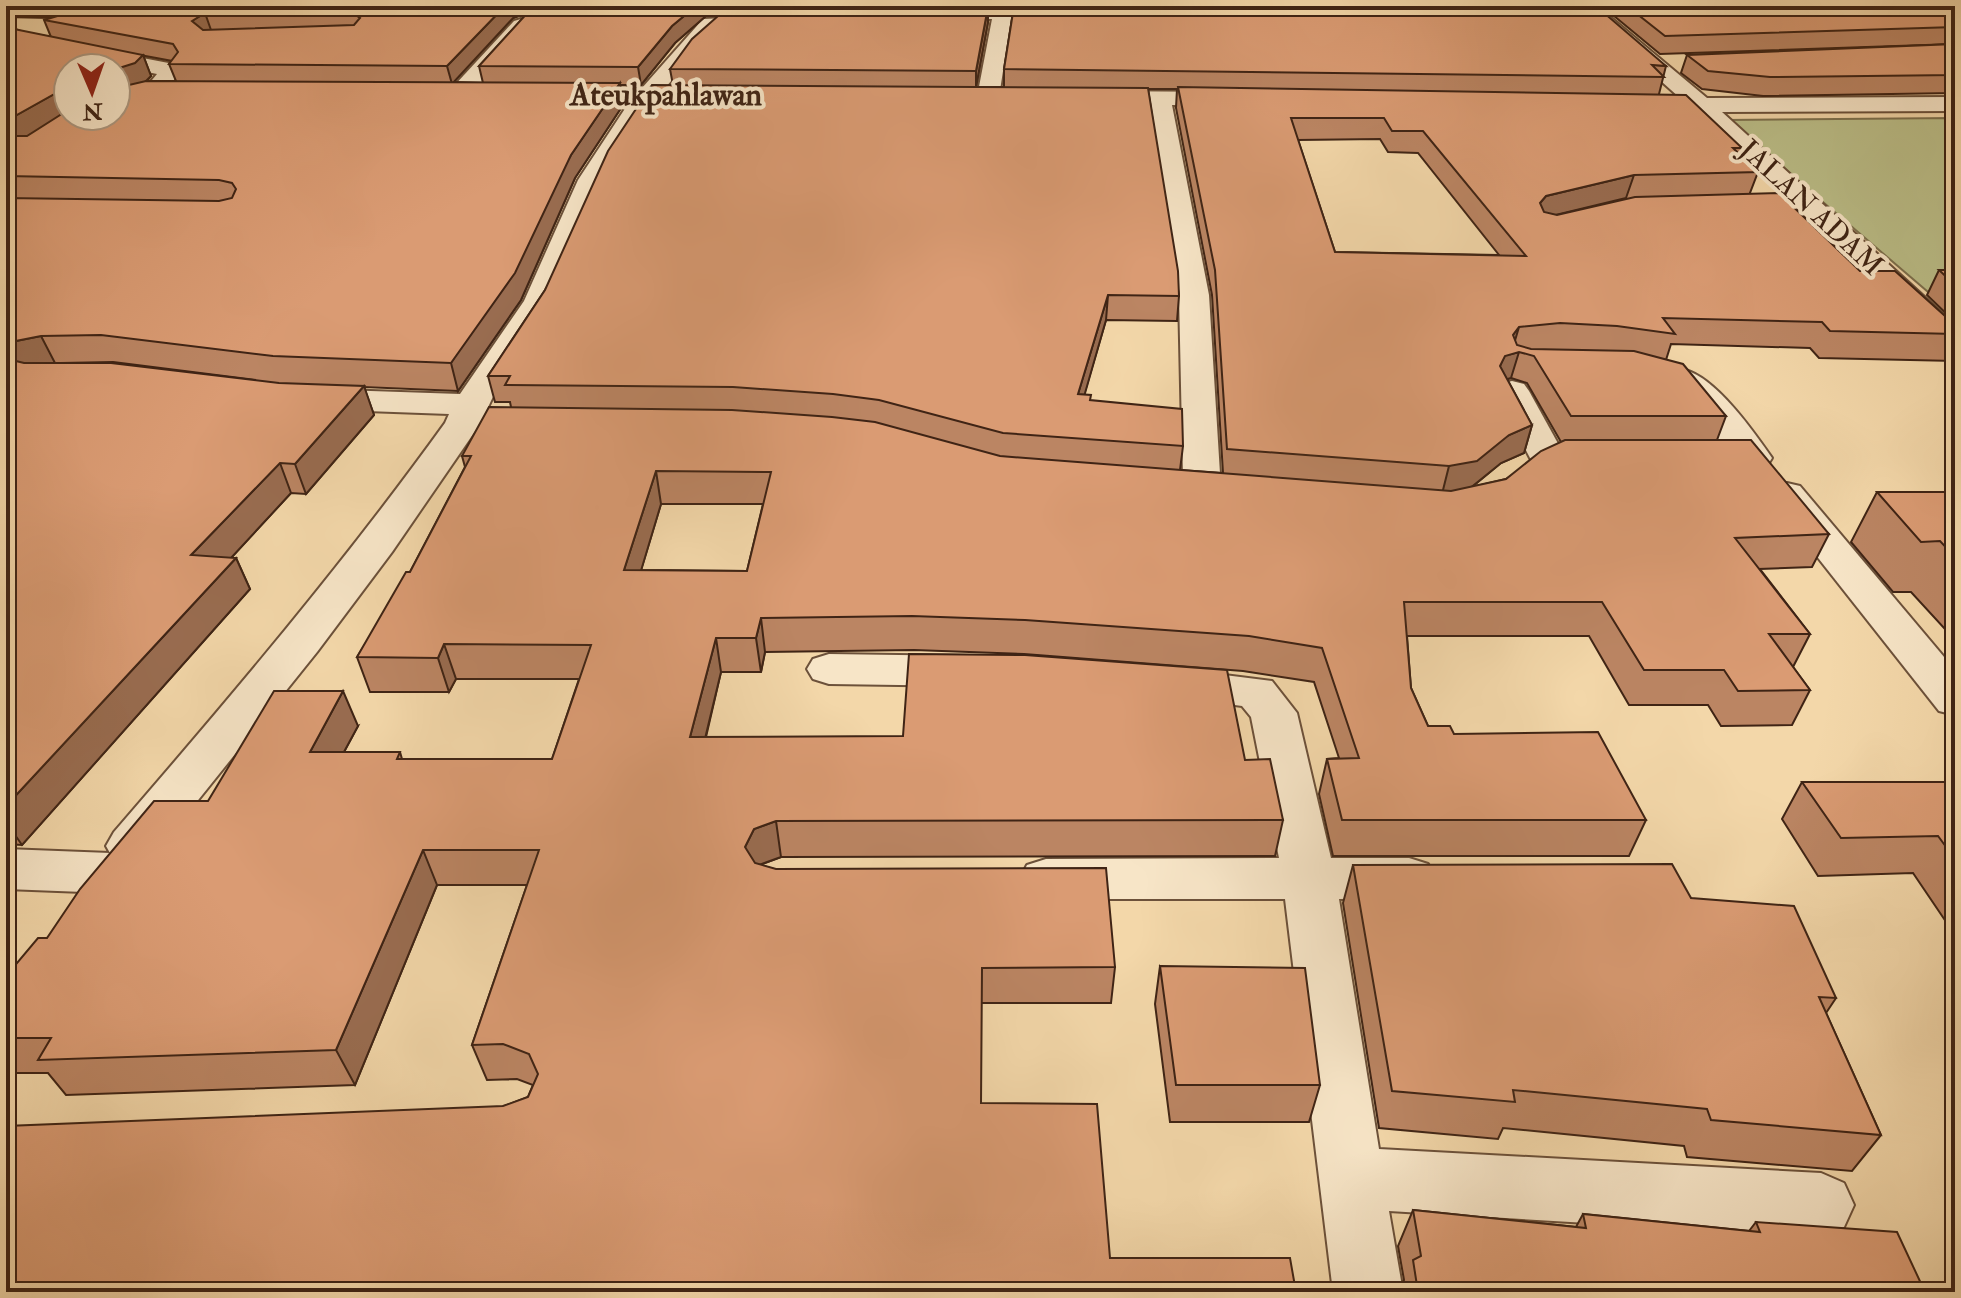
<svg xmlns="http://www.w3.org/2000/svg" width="1961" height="1298" font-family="'IM FELL Double Pica',serif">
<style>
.green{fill:#bbbe88;stroke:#7d714e;stroke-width:2}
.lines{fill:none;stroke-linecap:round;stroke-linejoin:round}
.street-casing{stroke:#6c513a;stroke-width:4}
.street{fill:#f7e5c7;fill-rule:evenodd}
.wall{fill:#bb8563;stroke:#3f2415;stroke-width:2;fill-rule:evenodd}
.shaded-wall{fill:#996c50;stroke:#3f2415;stroke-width:2}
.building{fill:#da9b73;stroke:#3f2415;stroke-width:2;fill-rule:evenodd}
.labels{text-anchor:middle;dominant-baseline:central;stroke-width:8;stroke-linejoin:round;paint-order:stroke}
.far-street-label{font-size:28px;fill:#3f2415;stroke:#f7e5c7}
.far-quarter-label{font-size:32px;font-weight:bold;fill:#3f2415;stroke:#f7e5c7}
</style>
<rect width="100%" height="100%" fill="#f3d7a9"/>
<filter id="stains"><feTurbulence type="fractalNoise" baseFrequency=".0025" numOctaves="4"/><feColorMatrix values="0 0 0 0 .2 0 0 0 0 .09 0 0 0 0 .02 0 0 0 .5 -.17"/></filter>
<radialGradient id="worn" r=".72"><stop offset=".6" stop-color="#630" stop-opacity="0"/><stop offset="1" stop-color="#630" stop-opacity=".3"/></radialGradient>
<path class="green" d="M1955,118V315L1727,120Z"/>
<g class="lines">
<defs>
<g id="street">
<path d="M1013,6L999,97L996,102H980L977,97L992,19H929L919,13L929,7Z"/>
<path d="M1577,6H1597L1707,98L1955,97V111L1722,112L1955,325V352L1944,349L1696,112L1629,110L1626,105L1637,98H1680Z"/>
<path d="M770,16L780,22L777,26L716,29L665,88L713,90L716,95L713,100L654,101L646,110L604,180L554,302L500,382L480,424L392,552L317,652L150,860L131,865L135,873L128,887L109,893L6,889V849L110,853L106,846L114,832C229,699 342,566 445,423L449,414L311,409L299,406L294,399L299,392L311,389L460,394L524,301L578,180L630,101H561L553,99L550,94L553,89L642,88L703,19Z"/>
<path d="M521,19L531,25L468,98H452L449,93L452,88L514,21Z"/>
<path d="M6,26L33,37L179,65L182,70L170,85H197L208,92L197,99L145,97L142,92L157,74L20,46L6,40Z"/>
<path d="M1089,91L1237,92L1248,99L1237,106L1172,105L1209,295L1221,490L1215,498C1194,503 1171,500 1150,495L1144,487L1150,479L1183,477L1179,295L1149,105L1081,103L1078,98Z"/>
<path d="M1685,370C1716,378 1754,432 1772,458L1767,466L1754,469L1741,466L1668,380L1673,373Z"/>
<path d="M1512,381L1524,384L1529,391L1566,458L1561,466L1548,469L1535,466L1530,458L1495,391L1500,384Z"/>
<path d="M1787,483L1800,486L1955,670V715L1939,711L1774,502L1768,494L1774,486Z"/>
<path d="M829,654L969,656L985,661L991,671L985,681L969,686L829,684L813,679L807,669L813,659Z"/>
<path d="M1169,668L1272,681L1297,713L1331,858H1409L1428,864L1435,878L1428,892L1409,898L1339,899L1379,1149L1821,1173L1844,1183L1854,1205L1844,1227L1821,1237L1389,1211L1403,1292H1333L1285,899H1046L1027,893L1020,879L1027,865L1046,859L1279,858L1251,717L1242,706L1153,694L1146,683L1153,672Z"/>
</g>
</defs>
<use href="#street" class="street-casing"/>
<use href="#street" class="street"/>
</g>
<g class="wall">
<path d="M6,6H825L797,13L707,15L675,43L641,85H620L623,105L575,178L521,300L458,391L364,387L374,415L306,494L291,493L231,558H236L250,589L22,845L6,844V29L51,37L44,20L51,18L6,17ZM521,15L524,17L479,66L483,83L453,82L513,18ZM140,55L172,61L169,64L176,81H147L151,76L143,55ZM68,68L116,116H68ZM113,362L256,380L61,363Z"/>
<path d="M1014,6L1666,66L1659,94L1742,148L1740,154L1758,172L1750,193L1860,271L1955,325V361L1819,358L1810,348L1671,344L1666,360L1726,416L1717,440L1829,534L1812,567L1760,569L1810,634L1793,667L1810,690L1792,725L1721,726L1708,705H1629L1589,636H1407L1411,688L1428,726L1454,734L1646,820L1629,856H1333L1319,794L1327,759L1339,758L1314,682L1243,671L1024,654L914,650L765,652L761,672H721L706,737L1245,760L1283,820L1275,856L781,857L760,865L1115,967L1111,1003H982L6,1292L528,1097L533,1085L517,1079L487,1080L472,1045L527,885H437L355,1085L66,1095L48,1073H6V976L47,938L208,801L358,726L344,752H400L402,759H552L579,679H456L449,692H370L357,657L410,572L465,467L462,456L511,407L510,402H495L488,376L545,290L673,85L670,69L796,16L988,7V22L976,87H1004V69ZM1148,89H1177L1176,108L1212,295L1223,473L1180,470L1183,446L1091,401L1084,395L1106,320L1177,321L1179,296ZM1380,139L1388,152L1418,153L1499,255L1335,252L1298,140ZM1511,378L1527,383L1561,442L1506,479L1472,487L1501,463L1524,453L1532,425L1507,379ZM661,504H763L747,571L641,570Z"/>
<path d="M1602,6H1955V44L1660,54Z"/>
<path d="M1955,44V93L1763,96L1702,89L1681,73L1687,55Z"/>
<path d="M1939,270H1955V322L1927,295Z"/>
<path d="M1877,492H1955V640L1911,592H1893L1851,542Z"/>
<path d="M1802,782H1955V935L1913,873L1818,876L1782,819Z"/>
<path d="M1353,865L1691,898L1836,998L1826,1013L1881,1135L1852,1171L1687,1157L1684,1146L1503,1128L1498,1139L1379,1128L1343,903Z"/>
<path d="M1160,966L1320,1085L1309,1122H1170L1155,1004Z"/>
<path d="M1413,1210L1576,1227L1583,1214L1749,1231L1756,1222L1925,1292H1399L1404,1280L1398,1246Z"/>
</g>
<g class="shaded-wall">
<path d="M505,6H519L521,15L513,18L452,84L447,66Z"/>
<path d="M696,6H706L707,15L675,43L641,85L638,67L672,26Z"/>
<path d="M796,6H825L797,13Z"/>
<path d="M988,7V22L976,87V71Z"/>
<path d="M205,13L211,30L198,38L192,21Z"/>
<path d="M143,55L151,76L143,84L116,92V69Z"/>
<path d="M620,83L623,105L575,178L521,300L458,391L451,363L571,155Z"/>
<path d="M58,92L67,113L16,143L6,139V121Z"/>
<path d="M1634,175L1626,198L1539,219L1540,203L1546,196Z"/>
<path d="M1108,295L1106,320L1077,421L1078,394Z"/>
<path d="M1519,327L1511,354L1519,352L1511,378L1498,382L1500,366L1513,335Z"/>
<path d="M41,336L55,363L20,380L6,353V351L11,342Z"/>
<path d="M364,386L374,415L306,494L295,464Z"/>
<path d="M1532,425L1524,453L1501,463L1469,489L1442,494L1449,466L1509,435Z"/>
<path d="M280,463L291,493L205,586L191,555Z"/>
<path d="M656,471L661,504L631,604L624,570Z"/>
<path d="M236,558L250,589L22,845L6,822V806Z"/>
<path d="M761,618L765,652L761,672L756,638Z"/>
<path d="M716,638L721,672L697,772L690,737Z"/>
<path d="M444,644L456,679L449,692L438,658Z"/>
<path d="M343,691L358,726L325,787L310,752Z"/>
<path d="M776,821L781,857L759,865L751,882L745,847L754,829Z"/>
<path d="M423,850L437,885L355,1085L336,1050Z"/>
</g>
<g class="building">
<path d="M91,6H505L447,66L169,64L178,52L173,44L44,20ZM347,9L360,18L354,25L203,30L192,21L205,13Z"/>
<path d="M530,6H696L672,26L638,67L479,66L531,9Z"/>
<path d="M836,6L988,7L976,71L670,69L692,39L718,16H796Z"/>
<path d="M1014,6H1596L1666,66L1652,65L1664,77L1004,69Z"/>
<path d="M1627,6H1955V27L1665,36Z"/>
<path d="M9,28L143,55L135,63L116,69L68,68V92H58L6,121V29Z"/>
<path d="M1955,44V75L1770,77L1708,71L1687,55Z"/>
<path d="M146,81L620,83L571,155L515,273L451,363L273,356L101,335L41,336L11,342L6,351V198L219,201L232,198L236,189L232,183L219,180L6,176V134L7,136H27L68,110V116H116V88Z"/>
<path d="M652,85L1148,88L1178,271L1179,296L1108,295L1078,394L1091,395L1090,400L1182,409L1183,446L1003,433L879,400L833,394L733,387L505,385L510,376H488L545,290L608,151Z"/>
<path d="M1178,87L1686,95L1742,148H1733L1758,172L1634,175L1546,196L1540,203L1544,212L1557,215L1635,197L1779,193L1860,271H1895L1955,325V334L1830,331L1822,322L1663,318L1675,334L1617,326L1560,323L1519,327L1513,335L1517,345L1531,349L1634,351L1683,364L1726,416H1571L1534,356L1519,352L1505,356L1500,366L1532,425L1509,435L1477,461L1449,466L1227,449L1215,270ZM1291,118H1384L1392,131H1423L1526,256L1335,252Z"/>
<path d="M1939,270H1955V285Z"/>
<path d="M6,353L12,360L24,363H111L279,383L364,386L295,464L280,463L191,555L236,558L6,806Z"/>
<path d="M489,407L732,410L832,417L875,422L1000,456L1451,491L1506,479L1541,451L1565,440H1751L1829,534L1735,538L1810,634H1769L1810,690L1738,691L1724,670H1644L1602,602H1404L1411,688L1428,726H1450L1454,734L1598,732L1646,820H1342L1327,759L1359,758L1322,648L1249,636L1025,620L912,616L761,618L756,638H716L690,737L903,736L909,654L1025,655L1227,670L1245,760L1270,759L1283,820L776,821L754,829L745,847L755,863L776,869L1106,868L1115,967L982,968L981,1103L1097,1104L1110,1258H1290L1296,1292H6V1126L503,1106L528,1097L538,1074L529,1054L503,1044L472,1045L539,850H423L336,1050L38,1060L51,1038H6V976L38,938H47L80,889L154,801H208L274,691H343L310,752H400L397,759H552L591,645L444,644L438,658L357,657L406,572H410L471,456H462ZM656,471L771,472L747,571L624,570Z"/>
<path d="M1877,492H1955V557L1940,541L1921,542Z"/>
<path d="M1802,782H1955V859L1938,836L1841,838Z"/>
<path d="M1672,864L1691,898L1794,906L1836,998L1819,997L1881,1135L1711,1120L1707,1109L1513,1090L1515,1102L1392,1091L1353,865Z"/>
<path d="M1160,966L1305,968L1320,1085H1176Z"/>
<path d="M1413,1210L1586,1228L1583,1214L1760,1232L1756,1222L1897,1232L1925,1292H1418L1413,1260L1421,1256Z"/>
</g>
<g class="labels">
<g class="far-street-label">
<text transform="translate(1811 208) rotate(43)">JALAN ADAM</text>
</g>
<g class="far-quarter-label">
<text x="666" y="95">Ateukpahlawan</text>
</g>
</g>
<rect width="1961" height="1298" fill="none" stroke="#f3d7a9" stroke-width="32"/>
<rect x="8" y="8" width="1945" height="1282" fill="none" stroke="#3f2415" stroke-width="4"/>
<rect x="16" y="16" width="1929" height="1266" fill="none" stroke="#3f2415" stroke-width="2"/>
<g transform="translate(92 92) rotate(178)"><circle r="38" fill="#f7e5c7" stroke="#ad9880" stroke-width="2"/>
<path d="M0-6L14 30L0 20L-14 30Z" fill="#8f2418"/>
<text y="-12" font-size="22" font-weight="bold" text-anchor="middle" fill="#3f2415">N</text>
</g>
<rect width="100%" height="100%" filter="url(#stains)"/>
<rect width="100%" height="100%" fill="url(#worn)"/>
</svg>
